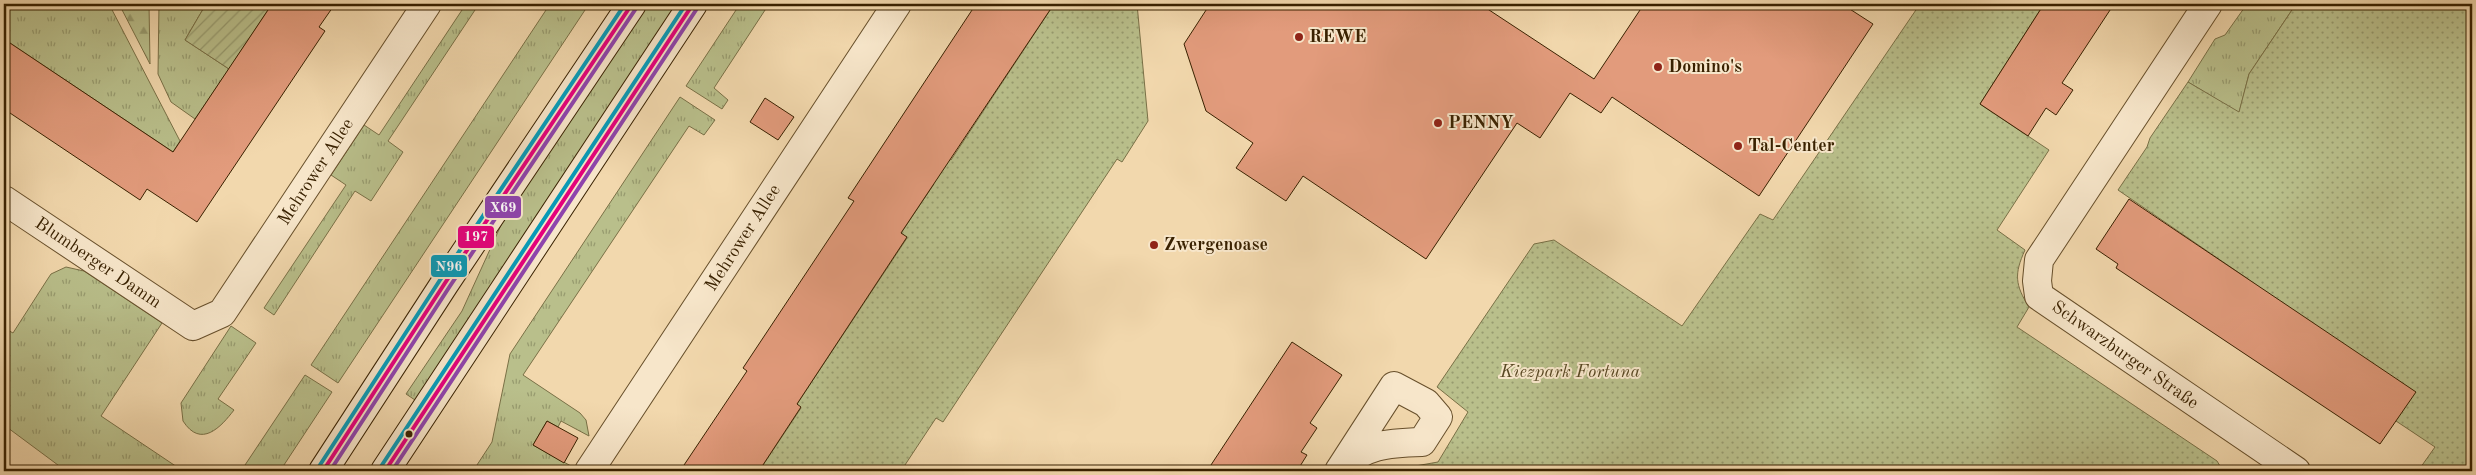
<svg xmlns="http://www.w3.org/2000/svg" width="2476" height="475" font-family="'Old Standard TT',serif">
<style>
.grass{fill:url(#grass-tufts);stroke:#797046}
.forest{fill:url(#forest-firs);stroke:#797046}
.park{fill:url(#park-dots);stroke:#797046}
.garden{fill:url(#garden-furrows);stroke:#797046}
.building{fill:#e29b7c;stroke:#392100}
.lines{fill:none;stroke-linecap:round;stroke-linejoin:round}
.minor-casing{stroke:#674f2b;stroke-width:30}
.secondary-casing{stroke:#392100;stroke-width:30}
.minor{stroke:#f7e6ca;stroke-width:28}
.secondary{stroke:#f7e6ca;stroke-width:28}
.bus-1-casing{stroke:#f7e6ca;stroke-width:8}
.bus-2-casing{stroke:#f7e6ca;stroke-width:8}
.bus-3-casing{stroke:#f7e6ca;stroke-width:8}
.bus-1{stroke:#e5007d;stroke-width:4}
.bus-2{stroke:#8e44ad;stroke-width:4}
.bus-3{stroke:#069bb9;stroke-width:4}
.poi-dot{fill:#8f2418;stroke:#f7e6ca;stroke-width:2}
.bus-dot{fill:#392100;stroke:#f7e6ca;stroke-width:2}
.labels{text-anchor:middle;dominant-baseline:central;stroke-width:4;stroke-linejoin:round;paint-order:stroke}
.poi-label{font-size:18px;font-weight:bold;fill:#392100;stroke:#f7e6ca;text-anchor:start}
.street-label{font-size:18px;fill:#392100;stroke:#f7e6ca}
.park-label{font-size:18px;font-style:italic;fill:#594823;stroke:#f7e6ca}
.line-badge{stroke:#f7e6ca;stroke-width:2}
.badge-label{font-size:14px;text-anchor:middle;font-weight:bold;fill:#fff}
</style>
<defs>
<pattern id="grass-tufts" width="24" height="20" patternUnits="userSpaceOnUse" patternTransform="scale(1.25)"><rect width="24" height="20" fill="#b9bf8b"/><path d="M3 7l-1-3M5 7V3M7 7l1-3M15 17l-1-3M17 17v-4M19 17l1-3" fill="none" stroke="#979b6f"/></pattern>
<pattern id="forest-firs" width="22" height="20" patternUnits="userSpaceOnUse" patternTransform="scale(1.25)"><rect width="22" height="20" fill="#b9bf8b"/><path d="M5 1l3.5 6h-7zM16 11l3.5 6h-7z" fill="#979b6f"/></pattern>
<pattern id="park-dots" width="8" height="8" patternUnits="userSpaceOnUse" patternTransform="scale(1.25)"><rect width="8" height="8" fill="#b9bf8b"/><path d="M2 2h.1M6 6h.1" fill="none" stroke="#979b6f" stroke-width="1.8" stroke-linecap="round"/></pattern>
<pattern id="garden-furrows" width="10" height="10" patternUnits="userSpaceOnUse" patternTransform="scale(1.25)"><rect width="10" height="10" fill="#b9bf8b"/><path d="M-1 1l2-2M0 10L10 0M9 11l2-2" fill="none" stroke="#979b6f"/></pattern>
</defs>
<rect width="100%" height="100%" fill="#f2d8ad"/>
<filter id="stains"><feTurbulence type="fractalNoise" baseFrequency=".004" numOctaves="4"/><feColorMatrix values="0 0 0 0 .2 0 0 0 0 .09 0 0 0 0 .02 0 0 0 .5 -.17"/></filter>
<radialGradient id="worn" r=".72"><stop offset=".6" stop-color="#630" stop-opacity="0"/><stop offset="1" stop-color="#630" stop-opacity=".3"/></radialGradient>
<g class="grass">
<path d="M4,4H109L180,141L173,152L4,39Z"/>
<path d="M159,4H206L185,40L229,69L195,119L171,102L158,74Z"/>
<path d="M466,4H479L388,141L403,152L371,201L355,191L274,315L264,308L346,185L331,175L364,125L379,135Z"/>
<path d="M550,4H589L338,383L311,365Z"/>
<path d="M648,4H679L415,400L406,394L462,311L502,223Z"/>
<path d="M740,4H769L714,88L728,100L722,109L686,86Z"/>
<path d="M2247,4H2296L2249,74L2239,113L2188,82L2215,39L2225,35Z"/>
<path d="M680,97L715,120L704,135L689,126L523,375L580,413L586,420L589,436L561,421L558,427L547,421L533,445L571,466L567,471H480L475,468L492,442L510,354Z"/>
<path d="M66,267L84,271L162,323L101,416L183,471H66L4,425V328L13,333L47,280L51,274Z"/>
<path d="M231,326L256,343L218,399L234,410C221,427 201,449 183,421L181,403Z"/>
<path d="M305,375L332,392L280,471H241Z"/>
</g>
<path class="forest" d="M119,4H149L150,64Z"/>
<g class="park">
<path d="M1054,4H1137L1148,121L1122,162L1117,159L943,422L936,418L901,471H759L801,408L797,404L907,238L901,233L934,184L930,181L946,157L951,160Z"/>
<path d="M1920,4H2044L1980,104L2049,150L1997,230L2025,250C2014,274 2015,285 2029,307L2017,327L2217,461L2220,466V471H1387L1438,462L1468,412L1437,387L1534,244L1554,240L1682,326L1760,214L1773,220Z"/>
<path d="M2296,4H2472L2471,471H2418L2435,447L2396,421L2248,279L2118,190L2147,147L2150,138L2188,82L2239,112L2249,74Z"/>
</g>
<path class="garden" d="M206,4H272L229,69L185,40Z"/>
<g class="building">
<path d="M272,4H335L319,27L325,31L197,222L147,189L140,200L4,109V39L173,152Z"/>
<path d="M976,4H1054L901,233L907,237L797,404L801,407L759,471H680L747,371L743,368L854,201L848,198Z"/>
<path d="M1210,4H1480L1594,79L1644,4H1842L1873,24L1759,196L1612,97L1601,113L1570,93L1540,138L1517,123L1426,259L1303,176L1286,201L1236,168L1253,143L1206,111L1184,44Z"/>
<path d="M2044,4H2114L2062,83L2073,90L2056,115L2046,108L2028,136L1980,104Z"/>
<path d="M765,98L794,117L778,140L750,122Z"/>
<path d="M2129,199L2416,392L2380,444L2116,268L2118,264L2096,249Z"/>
<path d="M1292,342L1342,375L1310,423L1317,428L1301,452L1307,455L1297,471H1207Z"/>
<path d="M547,421L578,438L564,463L533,445Z"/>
</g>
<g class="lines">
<defs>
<g id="minor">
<path d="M2208,4L2039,260L2037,281L2039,296L2296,471"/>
<path d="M4,200L193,326L222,313L427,4"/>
<path d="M589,471L897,4"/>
<path d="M1339,471L1394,386L1426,403L1438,417L1422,442C1389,443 1361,444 1340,471"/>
</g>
<g id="secondary">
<path d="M323,471L445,283L632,4"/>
<path d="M385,471L693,4"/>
</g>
</defs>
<use href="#minor" class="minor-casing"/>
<use href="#secondary" class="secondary-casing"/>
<use href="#minor" class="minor"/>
<use href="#secondary" class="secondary"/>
<defs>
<g id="bus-1">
<path d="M323,471L445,283L632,4"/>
<path d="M385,471L693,4"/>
</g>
<g id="bus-2">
<path d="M330,471L450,286L637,7"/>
<path d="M392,471L698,7"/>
</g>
<g id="bus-3">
<path d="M318,468L440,280L625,4"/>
<path d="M380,468L686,4"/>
</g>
</defs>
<use href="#bus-1" class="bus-1-casing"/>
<use href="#bus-2" class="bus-2-casing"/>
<use href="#bus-3" class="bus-3-casing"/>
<use href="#bus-1" class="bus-1"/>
<use href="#bus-2" class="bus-2"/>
<use href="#bus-3" class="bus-3"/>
</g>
<g class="poi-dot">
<circle cx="1299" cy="37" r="5"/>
<circle cx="1658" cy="67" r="5"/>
<circle cx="1438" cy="123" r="5"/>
<circle cx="1738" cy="146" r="5"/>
<circle cx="1154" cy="245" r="5"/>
</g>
<circle class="bus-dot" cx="409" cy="434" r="4.5"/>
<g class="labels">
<g class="poi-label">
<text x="1309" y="37">REWE</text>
<text x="1668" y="67">Domino's</text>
<text x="1448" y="123">PENNY</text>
<text x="1748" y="146">Tal-Center</text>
<text x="1164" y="245">Zwergenoase</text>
</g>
<g class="street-label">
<text transform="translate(316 172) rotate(-57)">Mehrower Allee</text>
<text transform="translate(743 238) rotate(-57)">Mehrower Allee</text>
<text transform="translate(98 263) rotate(34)">Blumberger Damm</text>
<text transform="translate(2125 355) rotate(35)">Schwarzburger Straße</text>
</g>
<g class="park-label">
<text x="1570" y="372">Kiezpark Fortuna</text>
</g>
</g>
<g class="line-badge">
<rect x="484" y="195" width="38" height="24" rx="5" fill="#8e44ad"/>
<rect x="457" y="225" width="38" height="24" rx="5" fill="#e5007d"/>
<rect x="430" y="254" width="38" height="24" rx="5" fill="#069bb9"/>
</g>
<g class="badge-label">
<text x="503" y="212">X69</text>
<text x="476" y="241">197</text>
<text x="449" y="271">N96</text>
</g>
<rect width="2476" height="475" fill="none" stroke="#f2d8ad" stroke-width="20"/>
<rect x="5" y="5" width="2466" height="465" fill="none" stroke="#392100" stroke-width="2.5"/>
<rect x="10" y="10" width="2456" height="455" fill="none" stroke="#392100"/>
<rect width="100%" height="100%" filter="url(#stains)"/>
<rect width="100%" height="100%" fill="url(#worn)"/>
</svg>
